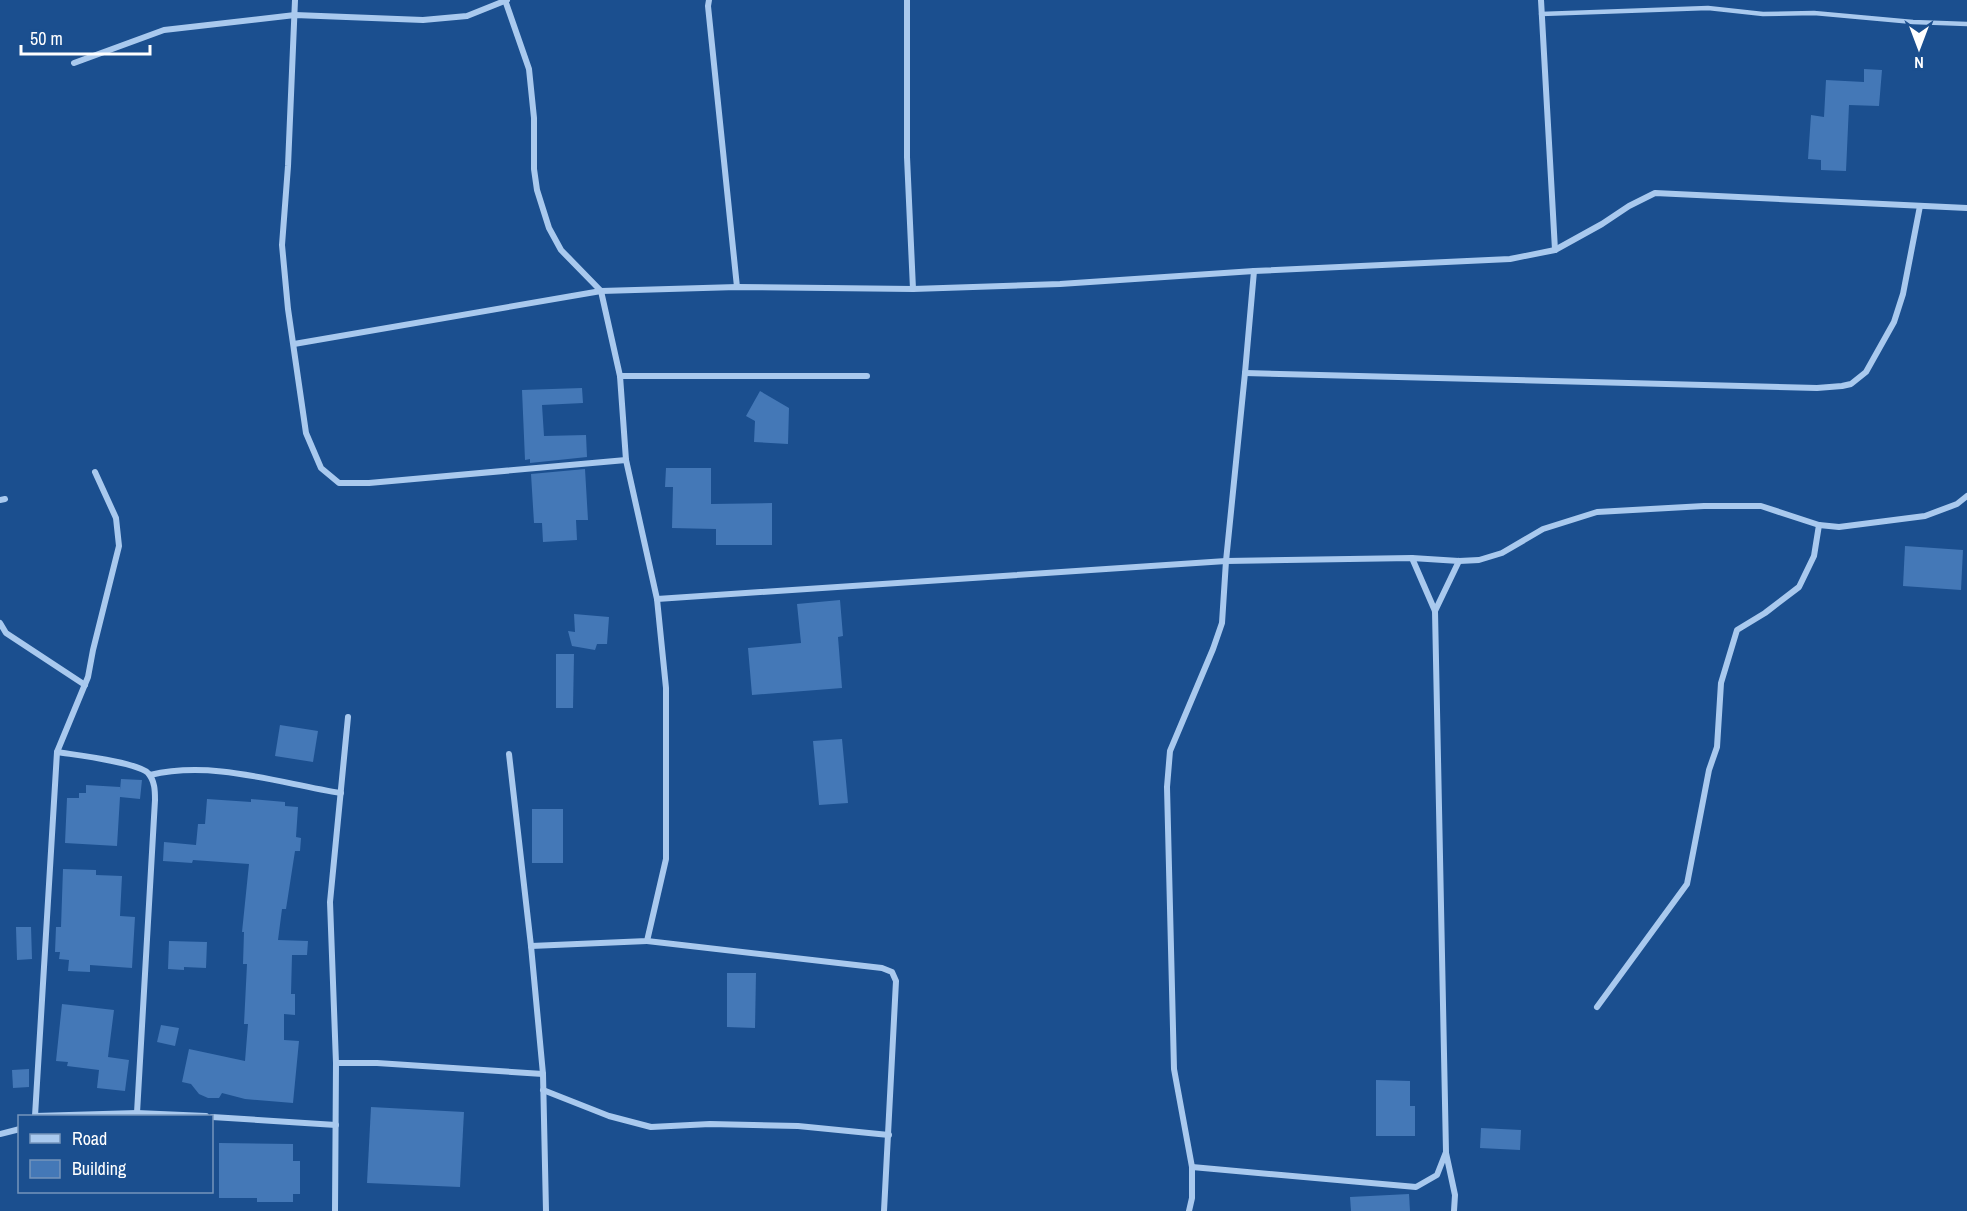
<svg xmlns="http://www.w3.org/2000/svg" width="1967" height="1211" font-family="'Archivo Narrow',sans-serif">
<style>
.building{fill:#4478b7}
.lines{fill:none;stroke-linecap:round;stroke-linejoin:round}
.service{stroke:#a9c9ee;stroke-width:4.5}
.minor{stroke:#a9c9ee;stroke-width:6}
</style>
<rect width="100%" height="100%" fill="#1b4f8f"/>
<g class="building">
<path d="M1864,69L1882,70L1879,106L1849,105L1846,171L1821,170V160L1808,159L1811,115L1824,117L1826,80L1864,82Z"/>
<path d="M582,388L583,403L542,405L544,436L586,435L587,457L530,463V459L525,460L522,390Z"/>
<path d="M760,391L789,408L788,444L754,442L755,421L746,416Z"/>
<path d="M666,468H711V504L772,503V545H716V529L672,528L673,487H665Z"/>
<path d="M585,469L588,520H576L577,540L543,542L542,523H534L531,474Z"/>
<path d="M1905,546L1963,550L1961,590L1903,586Z"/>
<path d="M840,600L843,636L838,637L842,688L752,695L748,648L801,643L797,604Z"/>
<path d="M574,614L609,617L607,644H597L595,650L572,646L568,631L575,632Z"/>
<path d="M556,654H574L573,708H556Z"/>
<path d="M280,725L318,731L313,762L275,756Z"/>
<path d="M842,739L848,803L819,805L813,741Z"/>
<path d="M121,779L142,780L140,799L120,797L117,846L65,843L67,798H79V793H86V785L120,787V790Z"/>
<path d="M207,799L251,802V799L285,802V806L298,807L296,837L301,838L300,851H295L286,909H282L278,940L308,941L307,955H292L291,994H295V1015L284,1014V1040L299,1041L293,1103L245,1099L222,1093L219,1098H208L199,1094L191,1084L182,1082L189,1049L245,1061L248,1024H244L247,964H243L244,932H242L249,864L193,860L192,863L163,861L164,842L196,845L198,824H205Z"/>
<rect x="532" y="809" width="31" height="54"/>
<path d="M63,869L96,870V875L122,876L120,916L135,917L132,968L90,965V972L68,971L69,960L59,959L60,952H55L56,927H61Z"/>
<path d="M16,927H31L32,959L17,960Z"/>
<path d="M169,941L207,942L206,968L184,967V970L168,969Z"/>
<path d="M727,973H756L755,1028L727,1027Z"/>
<path d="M62,1004L114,1010L108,1057L129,1060L125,1091L97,1088L99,1070L67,1066L68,1062L56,1061Z"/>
<path d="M161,1025L179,1028L175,1046L157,1042Z"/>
<path d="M29,1069V1087L13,1088L12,1070Z"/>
<path d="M1376,1080L1410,1081V1106H1415V1136H1376Z"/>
<path d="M371,1107L464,1112L460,1187L367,1183Z"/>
<path d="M1481,1128L1521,1130L1520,1150L1480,1148Z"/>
<path d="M219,1143L293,1144V1161H300V1194H293V1202H257V1198H219Z"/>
<path d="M1409,1194L1410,1211H1351L1350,1197Z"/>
</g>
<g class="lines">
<path class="service" d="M1541,14L1708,8L1763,14L1814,13L1913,22L1967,24"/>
<g class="minor">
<path d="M295,0L288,166L282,245L288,309L306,433L321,468L339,483H369L626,460"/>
<path d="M505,0L529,69L534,118V169L537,190L549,228L561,250L601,291L620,376L626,460L657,599L666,688V859L647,941L531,946"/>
<path d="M709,0L708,6L737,287"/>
<path d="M907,0V157L913,289"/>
<path d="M1541,0L1555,250"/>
<path d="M74,63L164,30L295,15L423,20L467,16L507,0"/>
<path d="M294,344L601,291L737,287L913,289L1060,284L1254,271L1510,259L1555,250L1602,224L1629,206L1655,193L1967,208"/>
<path d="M1245,373L1817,388L1842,386L1851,384L1866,372L1894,322L1903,294L1920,206"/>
<path d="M620,376H867"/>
<path d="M95,472L116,518L119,546L93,650L88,677L57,752L35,1116L137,1113L206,1116"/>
<path d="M0,500L5,499"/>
<path d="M657,599L1226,561L1412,558L1459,561L1479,560L1502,553L1543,529L1597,512L1704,506H1761L1819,525L1839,527L1925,516L1957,504L1967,496"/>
<path d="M1435,611L1459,561"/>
<path d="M0,623L6,633L85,685"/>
<path d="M57,752C75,755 137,762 148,773C155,781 155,791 155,800L137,1113"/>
<path d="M509,754L531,946L543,1074L546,1211"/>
<path d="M150,775C213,760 278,783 341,793"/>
<path d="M647,941L882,968L892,972L896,981L884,1211"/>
<path d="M1597,1007L1687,884L1709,770L1717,747L1721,683L1737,630L1765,613L1799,587L1814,556L1819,525"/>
<path d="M336,1063H377L543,1074"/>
<path d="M543,1090L609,1116L651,1127L710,1124L798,1126L889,1135"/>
<path d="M212,1117L336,1125"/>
<path d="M0,1134L20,1129"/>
<path d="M1446,1153L1455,1195L1454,1211"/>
<path d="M1192,1167L1416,1187L1437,1175L1446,1152L1435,611L1412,558"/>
<path d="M335,1211L336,1063L330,902L348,717"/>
<path d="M1189,1211L1192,1198V1167L1174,1069L1167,787L1170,751L1213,649L1222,623L1226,561L1245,373L1254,271"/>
</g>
</g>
<rect x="18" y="1115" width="195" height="78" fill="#1b4f8f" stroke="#7695bc" stroke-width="1.5"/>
<rect x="30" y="1134" width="30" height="9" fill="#a9c9ee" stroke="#7695bc" stroke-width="1.5"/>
<text x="72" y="1145" font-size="18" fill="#ffffff">Road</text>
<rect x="30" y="1160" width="30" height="18" fill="#4478b7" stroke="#7695bc" stroke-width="1.5"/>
<text x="72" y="1175" font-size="18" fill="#ffffff">Building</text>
<g transform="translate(1919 48) rotate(180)" stroke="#1b4f8f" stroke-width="4.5" paint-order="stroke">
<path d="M0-4.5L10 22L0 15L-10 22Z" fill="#ffffff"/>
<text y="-9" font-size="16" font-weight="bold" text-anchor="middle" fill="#ffffff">N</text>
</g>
<path d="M21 45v9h129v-9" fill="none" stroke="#ffffff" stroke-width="3"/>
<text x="30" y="45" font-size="18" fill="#ffffff" stroke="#1b4f8f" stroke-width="4.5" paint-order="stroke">50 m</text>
</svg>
